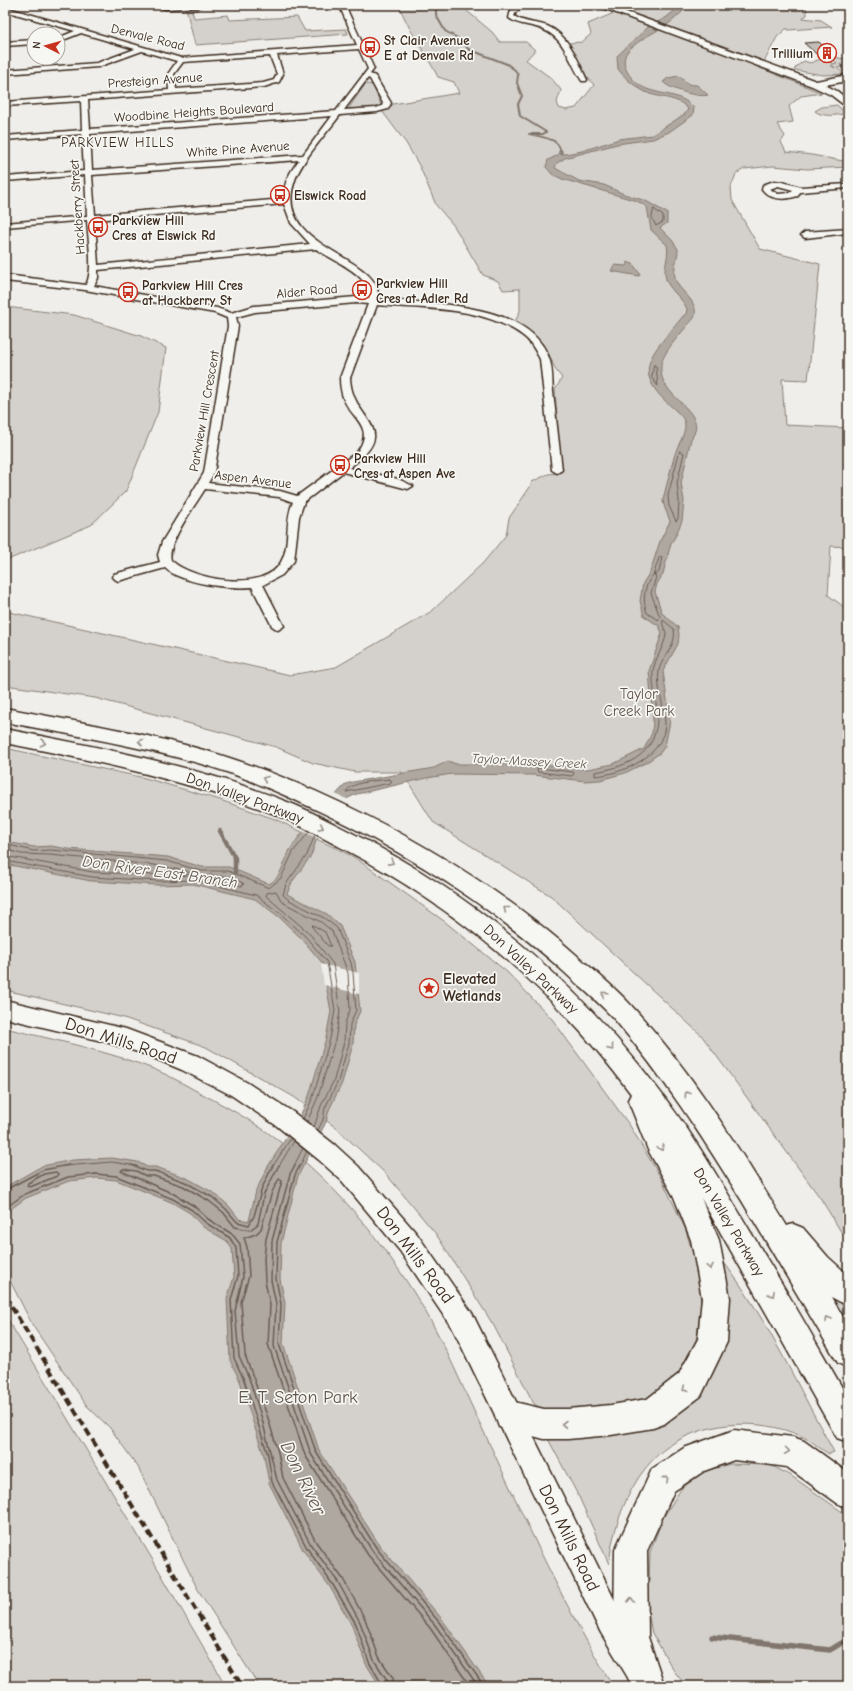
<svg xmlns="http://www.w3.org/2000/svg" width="853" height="1691" font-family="'Comic Neue',sans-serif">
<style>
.green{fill:#d4d1cc;stroke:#887e75}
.water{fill:#afa8a1;stroke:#81766d}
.pier{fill:#efeeea}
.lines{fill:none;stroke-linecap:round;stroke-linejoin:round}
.shore-far1{stroke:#695c52;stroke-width:1}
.shore{stroke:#695c52;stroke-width:1.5}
.stream-far2{stroke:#81766d;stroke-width:2}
.stream-far1{stroke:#81766d;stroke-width:4.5}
.stream{stroke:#81766d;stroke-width:5.5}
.building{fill:#c2bdb7;stroke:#3b2a1e}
.street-casing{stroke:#3b2a1e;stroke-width:3}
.secondary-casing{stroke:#3b2a1e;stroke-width:3}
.highway-casing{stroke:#3b2a1e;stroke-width:3}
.street{fill:#f6f6f2;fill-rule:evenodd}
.secondary{fill:#f6f6f2;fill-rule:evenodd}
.highway{fill:#f6f6f2;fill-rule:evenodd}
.rail{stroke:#3b2a1e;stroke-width:4;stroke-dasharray:8 4;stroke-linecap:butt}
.oneway{stroke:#989088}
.labels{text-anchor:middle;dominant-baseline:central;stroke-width:3.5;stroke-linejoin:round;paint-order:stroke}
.far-street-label{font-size:13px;fill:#3b2a1e;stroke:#f6f6f2}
.far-poi-label{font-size:13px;font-weight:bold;fill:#3b2a1e;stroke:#f6f6f2;text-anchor:start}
.far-neighbourhood-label{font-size:13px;letter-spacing:1px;fill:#3b2a1e;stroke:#f6f6f2}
.far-water-label{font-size:13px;font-style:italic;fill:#64564c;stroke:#f6f6f2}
.park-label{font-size:15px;fill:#61544a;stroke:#f6f6f2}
.street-label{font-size:15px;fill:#3b2a1e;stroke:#f6f6f2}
.poi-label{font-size:15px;font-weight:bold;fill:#3b2a1e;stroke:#f6f6f2;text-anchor:start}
.water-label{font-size:16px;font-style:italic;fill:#64564c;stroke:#f6f6f2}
.near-street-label{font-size:18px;fill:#3b2a1e;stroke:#f6f6f2}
.near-park-label{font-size:18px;fill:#61544a;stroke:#f6f6f2}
.near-water-label{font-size:19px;font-style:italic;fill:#64564c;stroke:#f6f6f2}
</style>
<rect width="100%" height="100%" fill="#efeeea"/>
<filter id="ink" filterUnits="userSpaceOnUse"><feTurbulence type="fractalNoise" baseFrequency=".025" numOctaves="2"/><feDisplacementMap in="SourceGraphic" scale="8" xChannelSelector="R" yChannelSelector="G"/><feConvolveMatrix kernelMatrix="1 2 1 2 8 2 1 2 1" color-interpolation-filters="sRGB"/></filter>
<g filter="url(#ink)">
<g class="green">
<path d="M399,5H467V11L492,32L500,42H526L535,50L526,60L551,78L561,90L557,102L559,108L566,110L576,108L594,85L583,72L569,43L582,42L591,34L588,24L621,10L609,5H806L807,15L802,18L821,20L832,27L788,30L787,28L777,37L764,62L755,66L822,93L801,96L789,106L793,122L777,124L785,136L781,142L786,152L812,155L848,162V167L807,169L773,166L744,169L736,174L731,187L732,200L760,249L820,264L808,380L782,379L785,425L848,428V547L831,546L828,595L848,610V1243L821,1199L702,1036L551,896L433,822L402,772H355L313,763L276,747L95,698L5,685V611L290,675L336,667L432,611L483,563L506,535L509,518L530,487L532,482L548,474L561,473L555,390L562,378L555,369L549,354L541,342L532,333L515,322L520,311V289L503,290L498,281L483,275L454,226L436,205L420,167L406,143L382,111L390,108L393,104L459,93L454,82L438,77C426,53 408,30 399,5Z"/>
<path d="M197,7L198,10L192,11L194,18L228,15L230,20L297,17L305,31L346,29L348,34L195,45L186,8Z"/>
<path d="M826,57L832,62L831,66L835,68L832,64L837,63L829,57L848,59V74L841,69L843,66L840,64L841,67L837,68L844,74L823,75L794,70L797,66L804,61L810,63Z"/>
<path d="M367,84L373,85L381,105C374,110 357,111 349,108L364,86Z"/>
<path d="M837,105L845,113C838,116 821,117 815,111L822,107Z"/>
<path d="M5,307L74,315L141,336L166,348L158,412L126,491L91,525L5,561Z"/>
<path d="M5,748L145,778L217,799L275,819L354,857L444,921L507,972L552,1019L630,1126L661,1178L685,1228L699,1273L701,1309L696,1340L683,1369L650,1398L612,1408L547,1412L534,1404L494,1326L436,1234L385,1173L335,1127L294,1097L206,1047L124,1018L5,990Z"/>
<path d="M5,1028C55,1040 108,1051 156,1070C173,1077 190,1088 206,1096C233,1110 259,1125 283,1144C343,1190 393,1255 431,1321C447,1350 460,1381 474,1411C518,1503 559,1599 613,1686H259L197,1588L138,1467L110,1428L87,1406L33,1326L5,1271Z"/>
<path d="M723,1261C767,1318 799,1389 834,1452L829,1454C822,1450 815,1444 809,1440C767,1417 708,1419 669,1446C633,1470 613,1523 609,1564L579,1497L547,1437L692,1395Z"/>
<path d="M825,1291L848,1309V1330Z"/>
<path d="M5,1315L154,1562L226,1686H5Z"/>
<path d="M730,1464L770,1465L790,1475L848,1516V1686H686L674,1671L652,1633L643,1587L649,1584L650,1552L663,1518L681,1489L705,1471Z"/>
</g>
<g class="water">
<path d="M681,5H689C683,11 677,17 671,22C657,32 640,38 628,51C617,64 633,84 647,89C662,95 683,94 694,108L693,115L669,132L653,139L617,144L565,158L557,163L555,168L579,181L604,185L624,194L646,201L667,213V223L660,228L672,240L678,249C678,260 671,271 677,283C683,294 700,303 694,318C685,329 662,352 661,366C657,398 712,411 691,439L681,483L684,501L682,521L675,537L671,543L663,574L657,584L655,592L662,613L678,627L679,635L678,644L663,671L670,721L665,746L660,753L647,762L625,773L600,780L585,781L533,775L452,774L427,778L357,794L348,798L316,841L311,856L292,882L287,894L327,914L340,926L355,962L360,1011L354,1025L353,1044L342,1083L329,1110L326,1122L298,1176L281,1243L280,1279L285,1303L283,1343L319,1450L380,1546L442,1619L489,1686H380L366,1664L352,1626L330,1587L303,1550L269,1483L264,1456L253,1422L240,1381L230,1360L227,1299L234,1277L232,1249L227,1241L203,1227L190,1213L171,1202L116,1180L97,1178L69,1181L26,1198L5,1213V1187L42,1166L73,1160L112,1158L138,1162L147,1167H156L187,1178L214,1193L229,1206L239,1219L249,1221L256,1191L267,1168L300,1116L309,1096L326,1038L331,1011L326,985L324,965L302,939L279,917L255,899L193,884L158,885L91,881L5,864V839L12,843L34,847L51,846L68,849L168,857L202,867H229L269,884C282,878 284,859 291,848C305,827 324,808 341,789L346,784L353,782L434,768L448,761L456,764H541L588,769L613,764L644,749L652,733L653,721L649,671L662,633L659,626L644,616L640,601L643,583L650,572L660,541L670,521C668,515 664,508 663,501C663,498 674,456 676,451C679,443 685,434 685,425C685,418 678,413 673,408C627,369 654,353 683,316L686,314L687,309C683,299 671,291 667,282C661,268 670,259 667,245L651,230L647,207L637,201L562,179L552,174L546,167L548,160L558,155L559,151L562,150V154H565L582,151L619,139L652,135L685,114L688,109C680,98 662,98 650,94C638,89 626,80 618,69L617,56L648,27L667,17Z"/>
<path d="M679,76C687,81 684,85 697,85L708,95C699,98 669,89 663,82L668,78Z"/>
<path d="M627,262L633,264L640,274L639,276L611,271L614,265L627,266Z"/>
</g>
<g class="pier">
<path d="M335,794L349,800L319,839L302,831Z"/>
<path d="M321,964L359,973V994L324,985Z"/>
</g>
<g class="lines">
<g class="shore-far1">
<path d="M654,209L663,216V222L656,226L652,218Z"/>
<path d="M654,365L656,366L658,386L652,378Z"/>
<path d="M680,451L684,453L677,483L679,501L678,519L676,521L669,506L668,496Z"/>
<path d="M662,557L659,572L655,575L654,573L659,558Z"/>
<path d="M654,574L656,577L651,593L660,617L658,620L647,613C642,600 644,584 654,574Z"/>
<path d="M663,620L674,629C677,647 662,655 659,671C656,688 665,707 665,723C665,756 623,774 595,776V772C631,766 659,753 657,712C656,698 652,685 653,672C654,659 665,646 666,634C666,629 661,626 663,620Z"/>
<path d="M539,768L573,772L574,774L572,776L538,772L537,769Z"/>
<path d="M389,779L392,781L390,783L346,792C352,781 377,781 389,779Z"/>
<path d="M315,835L307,855L286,884L283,895L289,900L324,918L337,928L351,963L353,973L356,1010L350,1024L349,1043L338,1081L325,1108L323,1120L318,1130"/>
<path d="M5,844L33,851L51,850L167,861L202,871H228L269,888L281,878L293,852L309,832"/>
<path d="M5,849L21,854L50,855L154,865L185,871L192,874L181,876L93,872L5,856"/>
<path d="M5,861L92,877L159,881L194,880L256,895L281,914L305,936L327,962L335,1010L330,1039L313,1097L303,1119"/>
<path d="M210,875L233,877L244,884L242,886L210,879L208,877Z"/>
<path d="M313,925L325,932L331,946H328L313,928Z"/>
<path d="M307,1122L318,1097L335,1040L340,1012L333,964L309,933L266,896L267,893L276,891L282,902L321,922L332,931L348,973L350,1010L345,1023L344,1042L334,1080L321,1106L314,1127"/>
<path d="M64,1166L112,1162L137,1166"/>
<path d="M273,1166L291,1138"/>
<path d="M279,1166L294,1141"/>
<path d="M294,1166L303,1148"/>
<path d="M300,1166L307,1151"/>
</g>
<g class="shore">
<path d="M131,1165L147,1171H155L185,1182L212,1197L226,1209L237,1222L249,1225L254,1216L262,1188L273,1165"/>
<path d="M279,1165L264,1194L258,1224L250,1230L235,1227L223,1212L209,1201L183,1186L154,1176H146L136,1171L123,1169L121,1171L174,1194L194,1206L208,1219L232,1234L240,1244L243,1277L235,1311L239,1356L249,1378L262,1419L277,1480L311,1545L338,1582L360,1622L374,1660L387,1680L388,1686"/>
<path d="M295,1165L290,1174L272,1241L271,1280L276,1304L274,1346L311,1454L373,1552L435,1625L478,1686"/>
<path d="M300,1165L295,1175L277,1242L276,1279L281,1304L279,1344L316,1452L377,1549L439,1622L484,1686"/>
<path d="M56,1172L58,1174L57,1176L30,1187L27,1186L28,1183L44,1174Z"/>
<path d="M5,1190L43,1170L69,1165"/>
<path d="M5,1208L25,1194L68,1177L96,1174L116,1176L173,1199L192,1210L206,1223L230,1238L236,1248L238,1276L231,1300L234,1358L244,1380L268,1455L272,1482L307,1548L333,1585L356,1624L369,1662L383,1686"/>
<path d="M394,1686L393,1678L379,1657L365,1619L343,1579L316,1542L283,1478L278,1452L268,1418L245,1355L241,1302L249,1276L247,1247L244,1238L256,1234L261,1229L272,1192L279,1179L282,1181L266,1239L264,1259L265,1281L270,1305L268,1344L305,1455L368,1555L430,1628L470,1686"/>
</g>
<g class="stream-far2">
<path d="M425,5L436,9V15L445,31L463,41L468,49L507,64L515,70L518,75L517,83L522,96L518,104L520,116L546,132L543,134H529"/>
<path d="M530,134C543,138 560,137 561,154"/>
</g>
<path class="stream-far1" d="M220,831L235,858V873"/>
<path class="stream" d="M712,1637L830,1650L848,1639"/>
</g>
<path class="building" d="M819,42L832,55L822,59L804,43Z"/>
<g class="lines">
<defs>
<g id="street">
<path d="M145,5H202L199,7L167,9Z"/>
<path d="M339,5H345L374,69L370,74L375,76L391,103L388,109L377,112L340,115C327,133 300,162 294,183C273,250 384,255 378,299C428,304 528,301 549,358C553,368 552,381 553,392C556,418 559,444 562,470L557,473L552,470L540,359C535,350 531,341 522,335C482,306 424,309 377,305L350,378C352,423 404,427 349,468L398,479L413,486L408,489L343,472L304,502L299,517L294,561L282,575L263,585L284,626L278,630L272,626L252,587C230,589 182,584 165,568L118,581L112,577L114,574L160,562L158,555L162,542L204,473L228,326L227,318L215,313L85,290L5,281V275L86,285C94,270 88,238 87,220L5,227V223L87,216L85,175L5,181V177L84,171L82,134L5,140V136L82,130L81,101L5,106V102L169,90L168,74L177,61L142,51L98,67L5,74V70L97,63L135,49L81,33L58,42V38L75,31L5,11V7L181,58L357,45ZM359,49L368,69L336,111L90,129L88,100L264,87L279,82L283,74L277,55ZM270,56L277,74L274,80L263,83L176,89L174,74L183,62ZM368,78L370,79L383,103L382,106L376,108L344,110ZM332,116L303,155L92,170L90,134ZM299,160C290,172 283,183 284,199L95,215L92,175ZM284,204L291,223L310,244L98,265L95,220ZM316,249C332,260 372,275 369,298L356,297L254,306L231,313L217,308L94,286L98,278V270ZM356,303L368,304L340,378C340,386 341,392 344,400C353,420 375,427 357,452L297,496L280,491L208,483L214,473L238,326L236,317L255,312ZM205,489L279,497L293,502C284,521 291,544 281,562C265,593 191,580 171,560C166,544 196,504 205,489Z"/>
<path d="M519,5H526L516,12L514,16C524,23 536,22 547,26C569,35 578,61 587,80L586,81H582C570,63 565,39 544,30C533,24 519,26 509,18L511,10Z"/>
<path d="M34,40V44L5,46V42Z"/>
<path d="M774,181L782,182L801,187L848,184V188L800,192L798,196C785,200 771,201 762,189L763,185ZM778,186L793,190L789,193L778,194L770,189Z"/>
<path d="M848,229V233L805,238L801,235L805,232Z"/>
</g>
<g id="secondary">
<path d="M595,5H607L816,81L848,75V81L825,85L837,91L848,100V108L831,95L812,86Z"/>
<path d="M5,1000L126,1029L198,1056L246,1082L293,1112L335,1145L358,1166L417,1234L472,1313L621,1613L660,1676L665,1686H633L601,1633L454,1331L400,1251L342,1181L319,1160L277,1126L231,1095L182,1070L144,1054L106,1042L5,1018Z"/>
</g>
<g id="highway">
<path d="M5,708C72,721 141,732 207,751C252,764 296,782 339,802C427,844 508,894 581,959C597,973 614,987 628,1002C691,1069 739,1149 787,1226L793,1224L803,1228L828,1257L848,1275V1306L831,1297L848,1325V1368L838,1363C806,1309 774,1255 742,1201C703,1138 663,1076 615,1020C599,1002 580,987 563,971C491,906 410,855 323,813C285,795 246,777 205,765C140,746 72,735 5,722Z"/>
<path d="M5,729C103,748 203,767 295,805C316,814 336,825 356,835C494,906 600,1003 688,1130C710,1163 730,1197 750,1231C784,1286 816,1342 848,1398V1442L837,1438L701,1198L719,1240L730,1298L727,1342L701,1396L664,1424L653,1428L611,1435L568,1439H544L499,1427L495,1416L499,1405L510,1401L544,1409H568L611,1405L647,1399L679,1374L698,1339L702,1298L691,1240L674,1197L648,1150L628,1100L631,1094C555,990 454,906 340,847C319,836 299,824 277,815C189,781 97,761 5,743Z"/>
<path d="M734,1430L793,1437L804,1441L848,1473V1508L837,1503L787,1467L734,1460L704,1471L674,1491L647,1551L648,1637L662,1679L659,1686H631L614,1637L615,1550L652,1469L684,1448Z"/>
</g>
</defs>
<use href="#street" class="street-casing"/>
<use href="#secondary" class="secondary-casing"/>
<use href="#highway" class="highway-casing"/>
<use href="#street" class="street"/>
<use href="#secondary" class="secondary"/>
<use href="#highway" class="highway"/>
<path class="rail" d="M5,1296L242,1686"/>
</g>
<defs><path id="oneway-chevron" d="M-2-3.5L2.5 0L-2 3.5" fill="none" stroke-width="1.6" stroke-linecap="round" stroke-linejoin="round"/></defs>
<g class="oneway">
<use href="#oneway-chevron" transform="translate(141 742) rotate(-167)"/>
<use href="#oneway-chevron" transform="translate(43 743) rotate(12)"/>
<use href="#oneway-chevron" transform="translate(265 779) rotate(-158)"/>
<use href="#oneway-chevron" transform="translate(321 827) rotate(26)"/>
<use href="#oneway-chevron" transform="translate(391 862) rotate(29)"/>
<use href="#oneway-chevron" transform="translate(506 909) rotate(-142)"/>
<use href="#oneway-chevron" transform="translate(604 994) rotate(-137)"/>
<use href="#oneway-chevron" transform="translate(611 1048) rotate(51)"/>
<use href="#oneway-chevron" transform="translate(687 1094) rotate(-126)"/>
<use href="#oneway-chevron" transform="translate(661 1148) rotate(65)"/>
<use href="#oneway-chevron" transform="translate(710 1267) rotate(79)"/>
<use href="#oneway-chevron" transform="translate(772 1294) rotate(60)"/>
<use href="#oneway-chevron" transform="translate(828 1319) rotate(-120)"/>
<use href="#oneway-chevron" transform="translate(685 1389) rotate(141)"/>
<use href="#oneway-chevron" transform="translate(564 1424) rotate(-180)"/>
<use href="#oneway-chevron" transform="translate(787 1451) rotate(8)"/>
<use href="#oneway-chevron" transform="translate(666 1479) rotate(-41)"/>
<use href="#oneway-chevron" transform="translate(631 1600) rotate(-90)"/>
</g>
</g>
<defs>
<symbol id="bus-ring" viewBox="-11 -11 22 22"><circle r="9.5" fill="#f6f6f2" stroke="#c8321e" stroke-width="1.5"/><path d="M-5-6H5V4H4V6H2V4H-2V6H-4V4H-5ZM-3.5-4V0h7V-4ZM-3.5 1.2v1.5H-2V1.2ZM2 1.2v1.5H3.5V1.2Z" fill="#c8321e"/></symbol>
<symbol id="building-ring" viewBox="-11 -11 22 22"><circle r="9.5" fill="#f6f6f2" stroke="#c8321e" stroke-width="1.5"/><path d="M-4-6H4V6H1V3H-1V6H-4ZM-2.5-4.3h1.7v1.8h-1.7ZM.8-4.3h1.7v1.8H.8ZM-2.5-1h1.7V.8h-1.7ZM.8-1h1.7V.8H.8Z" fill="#c8321e"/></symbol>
<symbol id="sight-ring" viewBox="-11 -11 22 22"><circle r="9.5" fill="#f6f6f2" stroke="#c8321e" stroke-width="1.5"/><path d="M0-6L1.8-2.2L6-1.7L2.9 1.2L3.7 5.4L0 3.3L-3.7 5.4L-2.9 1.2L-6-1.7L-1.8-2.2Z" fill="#c8321e"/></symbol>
</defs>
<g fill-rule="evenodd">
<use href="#bus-ring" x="359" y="36" width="22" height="22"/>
<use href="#building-ring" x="816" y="42" width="22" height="22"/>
<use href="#bus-ring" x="269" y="184" width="22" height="22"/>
<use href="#bus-ring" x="87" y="216" width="22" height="22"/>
<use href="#bus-ring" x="351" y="279" width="22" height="22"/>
<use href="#bus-ring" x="117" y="281" width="22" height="22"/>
<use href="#bus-ring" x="329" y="454" width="22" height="22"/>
<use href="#sight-ring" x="418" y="977" width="22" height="22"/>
</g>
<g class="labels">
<g class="far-street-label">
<text transform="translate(148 37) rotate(14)">Denvale Road</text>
<text transform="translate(155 80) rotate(-4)">Presteign Avenue</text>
<text transform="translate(194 112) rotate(-4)">Woodbine Heights Boulevard</text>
<text transform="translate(238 149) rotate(-4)">White Pine Avenue</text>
<text transform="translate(77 207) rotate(-94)">Hackberry Street</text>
<text transform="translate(307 291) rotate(-5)">Alder Road</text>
<text transform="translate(204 411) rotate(-80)">Parkview Hill Crescent</text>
<text transform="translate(253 479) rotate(7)">Aspen Avenue</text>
</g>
<g class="far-poi-label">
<text x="384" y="40">St Clair Avenue<tspan x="384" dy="15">E at Denvale Rd</tspan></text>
<text x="813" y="53" text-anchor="end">Trillium</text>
<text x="294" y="195">Elswick Road</text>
<text x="112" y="220">Parkview Hill<tspan x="112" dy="15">Cres at Elswick Rd</tspan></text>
<text x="376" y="283">Parkview Hill<tspan x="376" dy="15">Cres at Adler Rd</tspan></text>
<text x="142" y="285">Parkview Hill Cres<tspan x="142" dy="15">at Hackberry St</tspan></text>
<text x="354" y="458">Parkview Hill<tspan x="354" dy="15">Cres at Aspen Ave</tspan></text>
</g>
<g class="far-neighbourhood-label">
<text x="118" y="142">PARKVIEW HILLS</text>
</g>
<g class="far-water-label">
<text transform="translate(529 761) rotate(3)">Taylor-Massey Creek</text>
</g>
<g class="park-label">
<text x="639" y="694">Taylor<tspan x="639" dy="17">Creek Park</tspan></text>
</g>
<g class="street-label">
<text transform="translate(245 798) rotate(20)">Don Valley Parkway</text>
<text transform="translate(531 969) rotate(43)">Don Valley Parkway</text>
<text transform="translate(729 1222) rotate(59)">Don Valley Parkway</text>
</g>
<g class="poi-label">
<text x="443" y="979">Elevated<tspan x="443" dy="17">Wetlands</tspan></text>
</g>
<g class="water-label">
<text transform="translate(160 872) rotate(8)">Don River East Branch</text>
</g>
<g class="near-street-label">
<text transform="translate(121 1041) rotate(18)">Don Mills Road</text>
<text transform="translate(415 1255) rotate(53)">Don Mills Road</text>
<text transform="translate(569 1538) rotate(64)">Don Mills Road</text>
</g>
<g class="near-park-label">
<text x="298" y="1397">E. T. Seton Park</text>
</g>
<g class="near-water-label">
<text transform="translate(303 1478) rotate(64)">Don River</text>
</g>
</g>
<rect width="853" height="1691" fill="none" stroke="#f6f6f2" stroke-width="20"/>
<rect x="10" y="10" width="833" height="1671" fill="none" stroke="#3b2a1e" stroke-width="1.5" filter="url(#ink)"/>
<g transform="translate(46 46) rotate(276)"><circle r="19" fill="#f6f6f2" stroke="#aba49d"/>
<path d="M0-3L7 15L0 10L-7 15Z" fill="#c8321e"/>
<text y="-6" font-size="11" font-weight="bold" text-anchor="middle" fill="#3b2a1e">N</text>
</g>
</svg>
